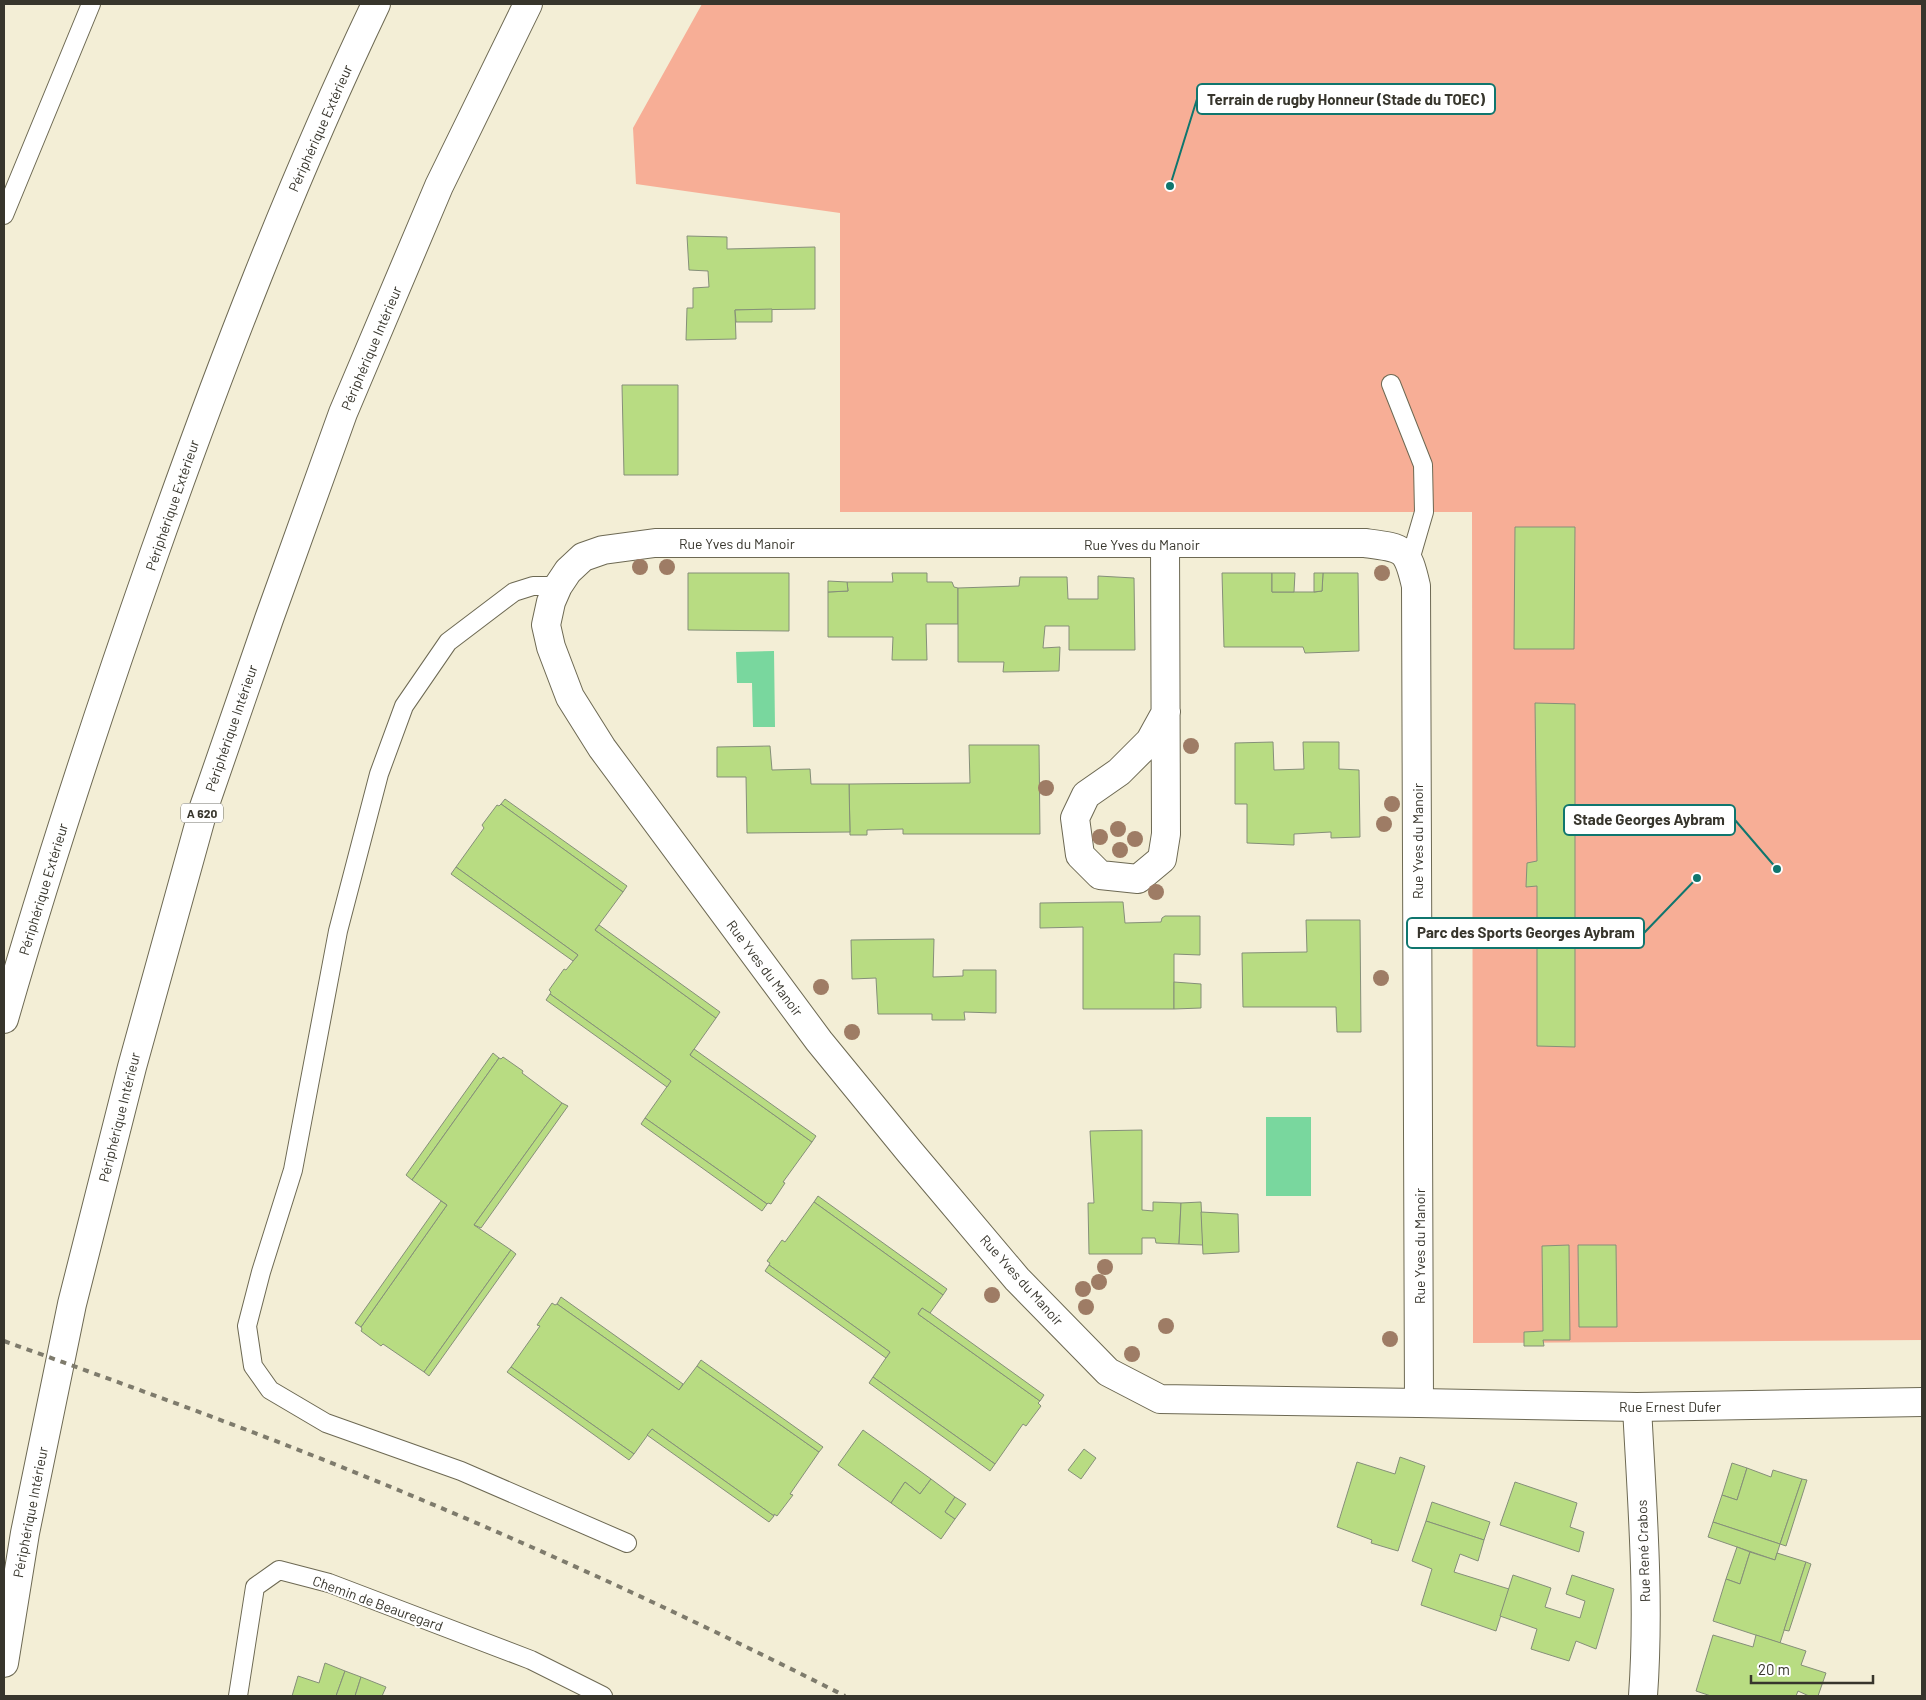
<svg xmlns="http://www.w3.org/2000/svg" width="1926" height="1700" font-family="Barlow,sans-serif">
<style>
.green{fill:#f7ae96}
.water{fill:#79d79e}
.building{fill:#b8dc82;stroke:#858f79}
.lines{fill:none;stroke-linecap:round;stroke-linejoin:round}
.service-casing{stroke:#6d6953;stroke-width:20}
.minor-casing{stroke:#6d6953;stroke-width:30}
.motorway-casing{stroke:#6d6953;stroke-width:30}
.service{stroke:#fff;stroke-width:18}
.minor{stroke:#fff;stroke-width:28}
.motorway{stroke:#fff;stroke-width:28}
.rail{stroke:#7e7b6c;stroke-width:4;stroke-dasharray:6 6;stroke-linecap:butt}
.tree{fill:#9e7c65}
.labels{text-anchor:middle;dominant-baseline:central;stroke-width:4;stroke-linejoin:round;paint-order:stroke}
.shield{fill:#fff;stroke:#73726b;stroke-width:1}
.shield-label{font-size:12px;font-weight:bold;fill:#37352c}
.street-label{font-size:14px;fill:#37352c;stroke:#fff}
.leader{fill:none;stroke:#0f766e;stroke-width:2}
.callout-dot{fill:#0f766e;stroke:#fff;stroke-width:2}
.callout{fill:#fff;stroke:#0f766e;stroke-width:2}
.callout-label{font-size:15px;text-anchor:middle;font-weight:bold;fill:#37352c}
</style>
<rect width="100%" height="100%" fill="#f3eed6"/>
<path class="green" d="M702,4H1922V1340L1473,1343L1472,512H840V213L636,184L633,128Z"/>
<g class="water">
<path d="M774,651L775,727H753L752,683H737L736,652Z"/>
<rect x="1266" y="1117" width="45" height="79"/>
</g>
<g class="building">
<path d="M687,236L727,237V249L815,247V309L735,310L736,339L686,340L687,308H693V288L709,287L708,271L689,270Z"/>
<path d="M772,309V322H736L735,310Z"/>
<path d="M622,385H678V475H624Z"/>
<path d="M1515,527H1575L1574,649H1514Z"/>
<path d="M688,573H789V631L688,630Z"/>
<path d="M892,573H927V582H952L954,587L958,588V624H926L927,660H892L893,637H828V592L848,591L847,582H893Z"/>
<path d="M1222,573H1272V592H1314L1322,591L1323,573H1358L1359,651L1305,653L1303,647H1224Z"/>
<path d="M1272,573H1295L1294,592H1272Z"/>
<path d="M1314,573H1323L1322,591L1314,592Z"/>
<path d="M1098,576L1134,578L1135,650H1069V626H1045L1043,648L1060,647L1059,671L1003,672L1004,662H958V588L1019,586L1020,577H1067L1068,599H1098Z"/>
<path d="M828,581L847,582L848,591L828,592Z"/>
<path d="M1535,703L1575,704V1047L1537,1046V886L1526,887L1527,863L1537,861Z"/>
<path d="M1273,742L1274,770L1304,769L1303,742H1339V769L1359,770L1360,837L1331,838V832L1294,834V845L1247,843V804H1235V743Z"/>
<path d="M969,745H1039L1040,834H903V829L867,830V835H850L849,784L970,783Z"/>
<path d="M770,746L772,770L810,769L811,784H849L850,832L747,833L746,777H717V747Z"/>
<path d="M505,799L627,886L623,892L501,804Z"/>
<path d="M501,804L623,892L595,930L716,1018L690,1055L812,1142L783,1182L785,1183L771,1204L768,1203L767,1204L645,1118L671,1081L550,994L551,992L549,990L564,969L566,970L578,955L456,867L484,828L482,825L497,805L499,806Z"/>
<path d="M456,867L578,955L573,961L451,874Z"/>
<path d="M1111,902H1123L1125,923L1161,922L1162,918L1165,916H1200V955L1174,954V1009H1083V927L1040,928V903Z"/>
<path d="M1306,920H1360L1361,1032H1337L1336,1007H1243L1242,953L1307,952Z"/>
<path d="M599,925L720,1012L716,1018L595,930Z"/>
<path d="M934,939L933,977L963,976V970H996V1013L964,1012L965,1020H932V1014H878L876,978L852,979L851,940Z"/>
<path d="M1174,982L1201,984V1008L1174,1009Z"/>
<path d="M550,994L671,1081L667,1087L546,1000Z"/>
<path d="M694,1049L816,1136L812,1142L690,1055Z"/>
<path d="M493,1053L499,1058L412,1180L406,1175Z"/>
<path d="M503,1057L523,1071L522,1073L562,1103L474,1225L511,1250L424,1372L383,1344L381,1346L361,1331L362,1329L361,1327L447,1205L412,1180L499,1058L501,1059Z"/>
<path d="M562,1103L568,1106L481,1228L474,1225Z"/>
<path d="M645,1118L767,1204L762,1211L641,1124Z"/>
<path d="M1142,1130V1210L1153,1211V1202L1181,1203L1179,1244L1156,1243L1155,1238H1142V1254H1089L1088,1203H1094L1090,1131Z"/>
<path d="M818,1196L947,1289L943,1295L814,1202Z"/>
<path d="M441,1201L447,1205L361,1327L355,1323Z"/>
<path d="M814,1202L943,1295L930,1313L922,1308L918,1314L1040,1401L1038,1403L1041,1406L1026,1426L1023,1424L995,1464L873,1377L890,1352L769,1265L770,1263L767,1261L782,1240L785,1242Z"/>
<path d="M1201,1202L1203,1245L1179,1244L1181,1203Z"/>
<path d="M1201,1212L1238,1214L1239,1252L1203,1254Z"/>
<path d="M1569,1245L1570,1340H1543L1544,1346H1524V1332L1543,1331L1542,1246Z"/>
<path d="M1578,1245H1616L1617,1327H1579Z"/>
<path d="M511,1250L516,1254L429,1376L424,1372Z"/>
<path d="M769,1265L890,1352L886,1358L765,1271Z"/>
<path d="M561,1297L683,1384L679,1390L557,1304Z"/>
<path d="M552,1303L555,1305L557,1304L679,1390L697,1366L819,1452L790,1494L793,1495L777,1516L774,1514V1516L652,1429L634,1454L511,1367L540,1326L537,1325Z"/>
<path d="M922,1308L930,1313L1044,1395L1040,1401L918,1314Z"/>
<path d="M701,1360L823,1447L819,1452L697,1366Z"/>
<path d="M511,1367L634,1454L629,1460L507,1372Z"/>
<path d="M873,1377L995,1464L990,1471L869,1383Z"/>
<path d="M652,1429L774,1516L769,1522L647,1435Z"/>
<path d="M863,1430L931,1479L920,1494L905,1482L891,1503L838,1465Z"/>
<path d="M1084,1449L1096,1458L1081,1479L1068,1470Z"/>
<path d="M1400,1457L1425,1466L1398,1551L1371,1543L1372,1540L1337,1527L1357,1462L1395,1474Z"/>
<path d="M1732,1463L1747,1468L1737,1500L1722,1495Z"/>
<path d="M1747,1468L1771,1477L1773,1470L1802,1479L1780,1544L1713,1522L1722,1495L1737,1500Z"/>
<path d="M931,1479L955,1497L945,1512L955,1519L941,1539L891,1503L905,1482L920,1494Z"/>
<path d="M1802,1479L1807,1480L1786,1546L1780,1544Z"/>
<path d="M1515,1482L1577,1503L1570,1527L1584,1532L1579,1552L1500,1525Z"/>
<path d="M955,1497L966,1504L955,1519L945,1512Z"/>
<path d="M1432,1502L1490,1522L1484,1540L1426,1521Z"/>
<path d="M1426,1521L1484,1540L1478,1561L1460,1554L1454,1572L1509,1589L1496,1631L1421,1605L1432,1569L1412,1561Z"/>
<path d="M1713,1522L1780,1544L1775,1560L1708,1537Z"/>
<path d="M1737,1547L1750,1552L1740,1584L1726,1579Z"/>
<path d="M1750,1552L1775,1560L1777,1553L1806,1562L1780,1643L1713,1621L1726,1579L1740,1584Z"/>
<path d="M1806,1562L1811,1564L1789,1631L1784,1630Z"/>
<path d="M1513,1575L1551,1588L1545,1607L1580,1618L1585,1601L1566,1594L1572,1575L1614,1589L1596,1649L1576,1641L1569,1661L1531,1649L1537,1629L1500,1616Z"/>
<path d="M1713,1635L1753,1647L1756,1635L1806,1651L1801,1665L1826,1673L1818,1696H1809L1798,1691L1796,1696H1711L1696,1691Z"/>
<path d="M325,1663L345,1671L336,1696H292L298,1676L319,1683Z"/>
<path d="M345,1671L361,1677L355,1696H336Z"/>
<path d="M361,1677L386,1687L382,1696H355Z"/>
</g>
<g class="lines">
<defs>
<g id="service">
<path d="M4,215L91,4"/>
<path d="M1391,384L1423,465L1424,512L1410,560"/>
<path d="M558,586H533L514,592L448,642L404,706L379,774L338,931L293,1170L261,1272L247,1326L253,1366L270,1390L326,1423L461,1471L627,1543"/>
<path d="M238,1696L255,1587L279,1570L329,1583L531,1660L603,1696"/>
</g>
<g id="minor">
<path d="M655,543H1365C1404,548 1407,547 1416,586L1419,1403L1160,1399L1108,1372L1017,1279L909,1151L819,1041L602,748L570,697L551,647L546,625L551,602L558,586L568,571L583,557L603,550Z"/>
<path d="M1165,544L1166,834L1162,859L1138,879L1100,875L1080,855L1075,818L1086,795L1119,772L1150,741L1166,712"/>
<path d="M1419,1403L1637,1407L1922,1402"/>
<path d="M1637,1407C1642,1503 1650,1600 1643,1696"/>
</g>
<g id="motorway">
<path d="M4,1019C49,862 100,708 154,554C220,367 291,182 376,4"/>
<path d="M4,1663L25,1533L72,1304L132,1067L204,807L269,619L343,413L439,186L528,4"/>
</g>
</defs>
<use href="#service" class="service-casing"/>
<use href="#minor" class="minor-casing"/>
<use href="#motorway" class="motorway-casing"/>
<use href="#service" class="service"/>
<use href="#minor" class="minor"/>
<use href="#motorway" class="motorway"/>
<path class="rail" d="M4,1341C132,1387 260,1433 386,1485C542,1549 695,1620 845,1696"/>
</g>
<g class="tree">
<circle cx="640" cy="567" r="8"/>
<circle cx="667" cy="567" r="8"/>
<circle cx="1382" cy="573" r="8"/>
<circle cx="1191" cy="746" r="8"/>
<circle cx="1046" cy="788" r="8"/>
<circle cx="1392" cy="804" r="8"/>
<circle cx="1384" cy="824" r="8"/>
<circle cx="1118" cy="829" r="8"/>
<circle cx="1100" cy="837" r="8"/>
<circle cx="1135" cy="839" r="8"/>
<circle cx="1120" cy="850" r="8"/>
<circle cx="1156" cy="892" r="8"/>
<circle cx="1381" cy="978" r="8"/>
<circle cx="821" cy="987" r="8"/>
<circle cx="852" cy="1032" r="8"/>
<circle cx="1105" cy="1267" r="8"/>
<circle cx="1099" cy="1282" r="8"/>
<circle cx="1083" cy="1289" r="8"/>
<circle cx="992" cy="1295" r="8"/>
<circle cx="1086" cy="1307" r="8"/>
<circle cx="1166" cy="1326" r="8"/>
<circle cx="1390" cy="1339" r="8"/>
<circle cx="1132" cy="1354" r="8"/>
</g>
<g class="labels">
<rect class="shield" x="181" y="803.5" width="42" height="19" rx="4"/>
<g class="shield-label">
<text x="202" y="813">A 620</text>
</g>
<g class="street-label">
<text transform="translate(320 128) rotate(-66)">Périphérique Extérieur</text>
<text transform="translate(371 348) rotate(-67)">Périphérique Intérieur</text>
<text transform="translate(172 505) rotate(-71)">Périphérique Extérieur</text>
<text x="737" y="543">Rue Yves du Manoir</text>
<text x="1142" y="544">Rue Yves du Manoir</text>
<text transform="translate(231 728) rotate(-71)">Périphérique Intérieur</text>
<text transform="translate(1417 841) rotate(-90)">Rue Yves du Manoir</text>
<text transform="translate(43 889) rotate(-73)">Périphérique Extérieur</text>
<text transform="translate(765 968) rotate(53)">Rue Yves du Manoir</text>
<text transform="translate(119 1117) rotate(-76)">Périphérique Intérieur</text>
<text transform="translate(1419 1246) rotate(-90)">Rue Yves du Manoir</text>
<text transform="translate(1022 1280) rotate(48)">Rue Yves du Manoir</text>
<text x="1670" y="1406">Rue Ernest Dufer</text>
<text transform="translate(30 1512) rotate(-79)">Périphérique Intérieur</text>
<text transform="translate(1643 1551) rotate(-92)">Rue René Crabos</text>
<text transform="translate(378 1603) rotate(20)">Chemin de Beauregard</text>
</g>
</g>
<path class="leader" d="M1170 186L1197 99M1777 869L1735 820M1697 878L1644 933"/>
<g class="callout-dot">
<circle cx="1170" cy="186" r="5"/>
<circle cx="1777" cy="869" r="5"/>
<circle cx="1697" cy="878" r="5"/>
</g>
<g class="callout">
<rect x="1197" y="84" width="298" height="30" rx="5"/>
<rect x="1564" y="805" width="171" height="30" rx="5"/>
<rect x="1407" y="918" width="237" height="30" rx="5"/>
</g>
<g class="callout-label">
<text x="1346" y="105">Terrain de rugby Honneur (Stade du TOEC)</text>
<text x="1649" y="825">Stade Georges Aybram</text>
<text x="1526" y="938">Parc des Sports Georges Aybram</text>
</g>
<rect width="1926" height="1700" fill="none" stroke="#37352c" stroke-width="10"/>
<path d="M1751 1675v8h122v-8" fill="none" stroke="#37352c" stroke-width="2.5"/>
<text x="1758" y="1675" font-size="15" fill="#37352c" stroke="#ffffff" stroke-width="4" paint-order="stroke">20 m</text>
</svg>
